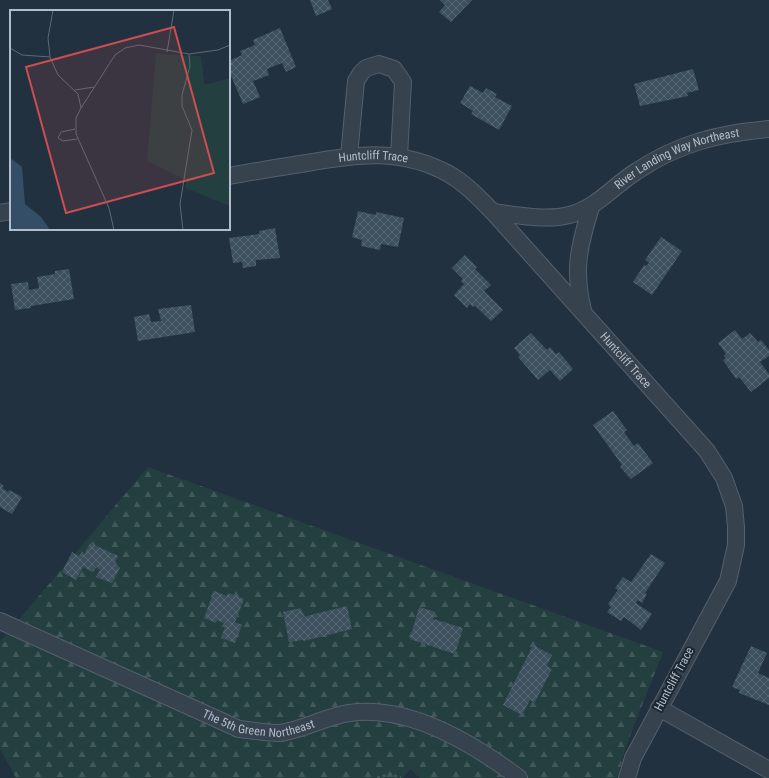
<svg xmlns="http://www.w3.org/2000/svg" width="769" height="778" font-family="'Roboto Condensed',sans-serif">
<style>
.forest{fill:url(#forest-firs)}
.building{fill:url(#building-cross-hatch)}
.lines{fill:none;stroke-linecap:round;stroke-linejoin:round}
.minor-casing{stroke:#54606d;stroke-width:18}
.path{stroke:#425c5d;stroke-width:2.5;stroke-dasharray:3 3;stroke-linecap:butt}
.minor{stroke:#36434f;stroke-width:16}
.labels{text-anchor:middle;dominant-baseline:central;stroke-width:4;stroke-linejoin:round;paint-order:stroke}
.street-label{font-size:12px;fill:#b2bdca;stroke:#1b2834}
.inset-road{fill:none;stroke:#5c6977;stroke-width:1}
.view{fill:#cd4d50;fill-opacity:0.15;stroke:#cd4d50;stroke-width:2}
.inset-edge{fill:none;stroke:#b2bdca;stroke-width:2}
</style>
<defs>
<pattern id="forest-firs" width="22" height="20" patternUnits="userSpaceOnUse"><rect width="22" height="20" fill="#243f40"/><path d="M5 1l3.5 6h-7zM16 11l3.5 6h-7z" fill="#41595a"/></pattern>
<pattern id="building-cross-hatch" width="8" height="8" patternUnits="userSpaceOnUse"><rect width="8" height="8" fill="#3d505e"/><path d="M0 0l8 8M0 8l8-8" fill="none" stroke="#576774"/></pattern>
</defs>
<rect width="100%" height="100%" fill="#22313f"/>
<path class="forest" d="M148,467L663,652L628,741L617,778H420L410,769L403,778H16L0,749V642Z"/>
<g class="building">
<path d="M310,0H328L332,9L316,16Z"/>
<path d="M440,0H472L451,22L439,12L445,5Z"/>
<path d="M280,28L296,67L286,72L282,63L267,69L269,75L253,81L260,97L243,104L229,71V61L242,55L240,51L255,45L253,40Z"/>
<path d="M693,69L699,90L687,93L688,96L640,106L634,84Z"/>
<path d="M470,86L483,93L486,88L497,94L495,97L512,106L499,130L471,114L473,111L460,103Z"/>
<path d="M358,211L376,215V212L404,218L398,247L381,244L380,250L361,246L362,240L352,237Z"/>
<path d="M275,228L280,258L256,260V266L243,268L242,262L233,263L229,238L259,234V231Z"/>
<path d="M661,237L682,251L652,295L633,282L644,265L646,266L649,263L645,260Z"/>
<path d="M465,255L477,267L475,269L491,285L484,291L503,310L491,321L475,306L473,307L470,304L467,308L454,295L464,284L461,281L463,279L452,268Z"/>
<path d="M69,269L74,299L31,306V308L15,310L11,284L28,282L29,290L39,288L37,277L55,274V271Z"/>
<path d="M191,305L195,332L138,341L134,317L149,314L151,322L161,321L158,309Z"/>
<path d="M735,330L742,339L750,333L758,342L761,340L769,350V356L760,362L769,374V378L751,392L739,377L736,379L723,360L726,358L724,356L726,354L718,343Z"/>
<path d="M531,333L547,350L550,347L556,354L559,352L573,369L560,381L550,370L538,380L518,357L520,355L514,348Z"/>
<path d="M613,411L627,430L624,432L634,446L638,443L653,463L631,479L620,467L622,465L593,425Z"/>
<path d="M0,483L4,486L2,488L8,492L9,490L22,497L12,514L0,507Z"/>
<path d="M90,543L118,556L114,564L120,568L112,583L96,577L100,570L96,567L93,572L83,567L76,580L62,572L72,552L82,558Z"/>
<path d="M651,554L665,563L645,593L647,594L642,603L638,600L636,603L652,614L641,630L624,617L621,621L607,612L611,607L608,604L618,590L615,588L623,577L631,582Z"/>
<path d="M214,591L227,596L228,593L244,599L235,622L242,625L235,643L221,638L226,624L217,620L216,623L204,618Z"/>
<path d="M347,606L352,629L304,641L303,640L289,642L283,612L301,608L303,617Z"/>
<path d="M419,607L435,612L433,619L463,628L455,654L410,639Z"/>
<path d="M533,645L552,655L547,666L552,669L535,702L530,700L522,715L503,705Z"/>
<path d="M751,646L767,653L758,673L769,678V705L739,693L740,690L732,687Z"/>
</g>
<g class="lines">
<defs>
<g id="minor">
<path d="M349,156L356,81L361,73L366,68L379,64L394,69L403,82L399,156"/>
<path id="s1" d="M229,176C255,171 281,167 307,163C359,154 401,148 449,174C466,184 479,198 493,212L707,451L724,478L734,506L736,527V545L728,581L633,758L627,778"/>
<path id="s2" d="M493,212C515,215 547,221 569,215C597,208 613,186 637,171C679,143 720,133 769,129"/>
<path d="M0,213L11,211"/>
<path d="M583,310C573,270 579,246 591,207"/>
<path id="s3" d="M0,621L239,729C252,730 266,733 279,733C299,731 328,716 349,713C409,704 474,744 519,778"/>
<path d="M659,708L769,770"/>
</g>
</defs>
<use href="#minor" class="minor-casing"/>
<path class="path" d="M377,778L390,774L401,778"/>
<use href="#minor" class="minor"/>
</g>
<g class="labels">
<g class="street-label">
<text stroke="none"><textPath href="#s1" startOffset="146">Huntcliff Trace</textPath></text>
<text stroke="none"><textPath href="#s2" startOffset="200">River Landing Way Northeast</textPath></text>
<text stroke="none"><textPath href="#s1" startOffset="482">Huntcliff Trace</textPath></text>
<text transform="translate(674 679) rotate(-62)">Huntcliff Trace</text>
<text stroke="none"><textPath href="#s3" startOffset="281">The 5th Green Northeast</textPath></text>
</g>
</g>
<g transform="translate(10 10)">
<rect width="220" height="220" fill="#22313f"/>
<path d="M220,68V196L175,178L186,131L172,81Z" fill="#243f40"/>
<path d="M146,44L191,46L195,78L184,80L181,86L195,92L200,98L201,109L210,121L220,118V133L209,129L206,137L210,147L205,158L191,168L189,176L137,151Z" fill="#243f40"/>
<path d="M0,148L12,157L15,194L31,207L40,220H0Z" fill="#344e68"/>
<path class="inset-road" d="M43,0L38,28L40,47L48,65L68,84L71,98M0,38L12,45L40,47M157,42L164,0M65,80L84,77M65,119L51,122L48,128L53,131L67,129M104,220L99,198L66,124V108L71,98L105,45L115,38L129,35L179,44L208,40L220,35M173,220L170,194L182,120L172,96V85L180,56L179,44"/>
<path class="view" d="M164,17L204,163L56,203L16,57Z"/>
<rect width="220" height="220" class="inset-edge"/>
</g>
</svg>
